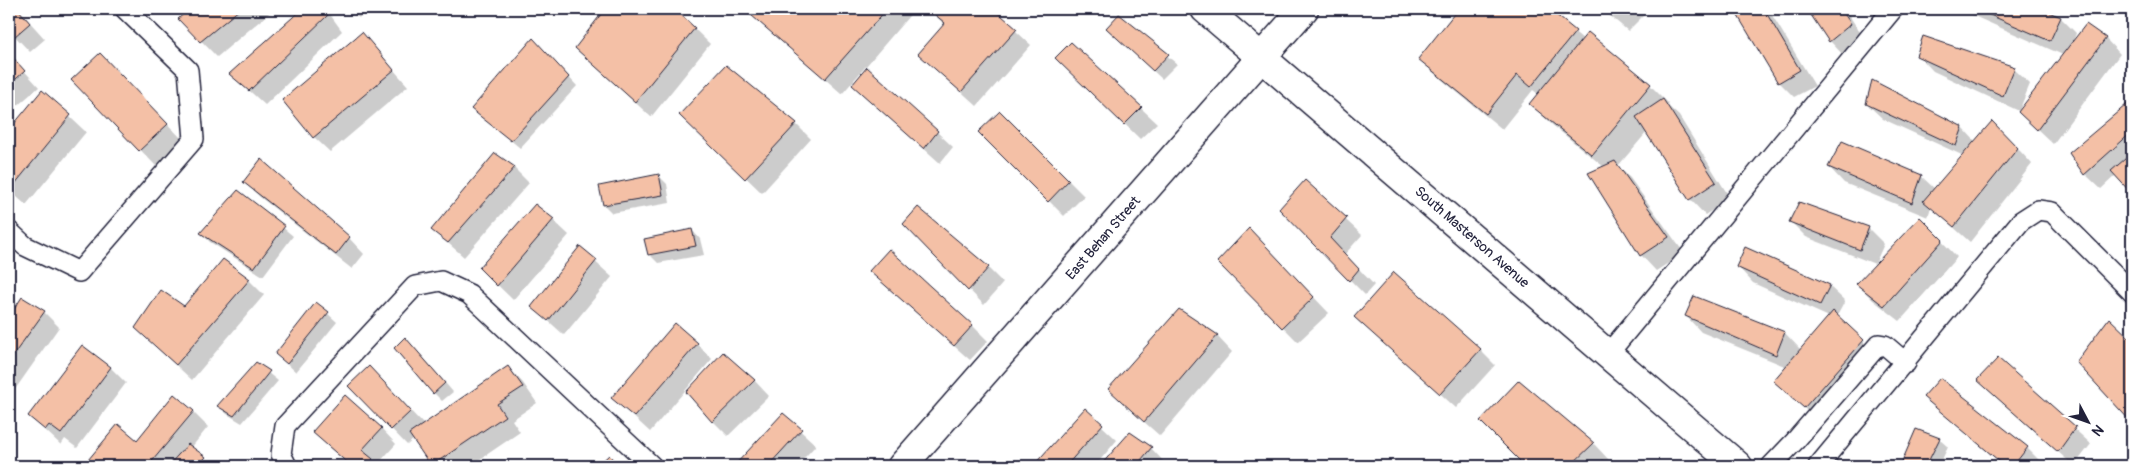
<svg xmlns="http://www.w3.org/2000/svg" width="2141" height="475" font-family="Pangolin,sans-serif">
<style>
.shadow{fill:#0003}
.building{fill:#f4c0a6;stroke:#22223b}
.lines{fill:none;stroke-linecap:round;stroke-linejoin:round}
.service-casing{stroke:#22223b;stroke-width:22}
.minor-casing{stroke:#22223b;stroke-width:31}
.service{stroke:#fff;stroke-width:19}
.minor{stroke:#fff;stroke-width:28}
.labels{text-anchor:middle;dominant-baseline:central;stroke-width:4.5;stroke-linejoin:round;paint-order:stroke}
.street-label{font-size:14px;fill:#22223b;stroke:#fff}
</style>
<rect width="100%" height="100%" fill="#fff"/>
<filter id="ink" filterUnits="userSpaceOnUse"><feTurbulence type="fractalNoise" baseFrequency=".02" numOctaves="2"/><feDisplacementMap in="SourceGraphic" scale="10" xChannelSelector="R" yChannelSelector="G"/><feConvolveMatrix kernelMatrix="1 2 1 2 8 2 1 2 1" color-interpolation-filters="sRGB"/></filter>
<g filter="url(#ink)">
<g class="shadow">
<path d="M9,9H18L45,39L30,52L9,30Z"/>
<path d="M159,9H168L163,13Z"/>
<path d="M191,9H274L217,57L180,19Z"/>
<path d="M304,9H326L342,31L265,105L231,74Z"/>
<path d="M347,9H366L359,18Z"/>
<path d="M607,9H674L710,44L651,117L576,48Z"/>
<path d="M746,9H915L842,94Z"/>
<path d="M929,9H992L1031,45L977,106L920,54L945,25Z"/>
<path d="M1460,9H1547L1583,39L1650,85L1669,104L1668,106L1679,116L1730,198L1705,215L1690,199L1647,132L1618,166L1630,178L1684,253L1656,271L1641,255L1604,167L1550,123L1530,103L1538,94L1533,90L1502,129L1435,74L1419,59Z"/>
<path d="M1602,9H1650L1628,31Z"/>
<path d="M1741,9H1766L1772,15L1815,86L1794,97L1779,82L1737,11Z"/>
<path d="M1808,9H1845L1865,40L1845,57L1830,41Z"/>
<path d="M1963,9H2038L2061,18L2076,33L2073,42L2105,38L2120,54L2053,144L2035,127L2063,55L1967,13Z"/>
<path d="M1119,16L1177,64L1162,79L1116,37Z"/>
<path d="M362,34L408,86L330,152L314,137Z"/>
<path d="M1071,43L1157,123L1140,139L1057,58Z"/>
<path d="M542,48L577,86L520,148L473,109Z"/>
<path d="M9,54L39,87L9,113Z"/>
<path d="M1918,55L2014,69L2030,84L2019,111L1933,71Z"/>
<path d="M115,70L183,140L156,166L73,80Z"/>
<path d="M853,85L937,132L953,147L940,163Z"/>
<path d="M43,92L86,132L26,205L9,190V132Z"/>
<path d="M2132,102V193L2116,175L2101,189L2085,174L2070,153Z"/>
<path d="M1867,104L1963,128L1976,142L2008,138L2032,164L1970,242L1931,207L1928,217L1844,183L1829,167L1921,176L1935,189L1964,156L1883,119Z"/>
<path d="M1000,112L1084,196L1064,216L980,132Z"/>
<path d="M796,124L811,139L762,193L697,130Z"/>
<path d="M514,168L529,183L464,257L433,230Z"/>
<path d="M658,175L667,184L670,203L612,213L604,205Z"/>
<path d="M244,182L349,238L364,254L352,269L260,197Z"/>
<path d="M1305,182L1362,235L1345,254L1374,285L1365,295L1280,209Z"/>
<path d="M239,191L293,236L263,276L210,242L201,233Z"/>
<path d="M1920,219L1957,257L1900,321L1873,300L1857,284Z"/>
<path d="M553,220L569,235L513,300L480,268Z"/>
<path d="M1791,222L1868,228L1884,244L1875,264L1806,237Z"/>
<path d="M905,224L988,268L1003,283L984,305Z"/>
<path d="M692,230L700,239L704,255L658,263L649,254Z"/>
<path d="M1264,245L1329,313L1298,342L1219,262Z"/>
<path d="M580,248L612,277L564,335L532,306Z"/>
<path d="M1738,267L1829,286L1845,301L1837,316L1878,356L1820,423L1775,381L1787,367L1701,332L1686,316L1694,298L1785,333L1801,350L1829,317L1753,283Z"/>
<path d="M249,280L264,295L192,380L152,343L184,308Z"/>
<path d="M886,286L972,325L988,341L970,360Z"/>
<path d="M22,299L44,312L59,327L9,398V319Z"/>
<path d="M317,304L337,322L296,372L285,362Z"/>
<path d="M1356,317L1480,350L1495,365L1456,408Z"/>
<path d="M2110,320L2132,341V421L2077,362Z"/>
<path d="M1217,336L1232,352L1160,436L1125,405Z"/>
<path d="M697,344L712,359L650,432L613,398Z"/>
<path d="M82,347L111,368L126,383L77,448L65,439L61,445L30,416Z"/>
<path d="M414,347L453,392L442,401L434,393Z"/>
<path d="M1998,360L2091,444L2074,466L1994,395Z"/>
<path d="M257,364L278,381L242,423L227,414L219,406Z"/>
<path d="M508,367L523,383L537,403L512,420L520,432L470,466H432L414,439L407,445L350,386L384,383L424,425Z"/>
<path d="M754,380L769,396L728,436L713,421Z"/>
<path d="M1519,382L1594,444L1609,460L1605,463L1607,466H1527L1482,421Z"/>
<path d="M1925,397L2027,448L2042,463L2040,466H2004Z"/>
<path d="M1085,410L1117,440L1095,466H1035Z"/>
<path d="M193,412L208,427L191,448L213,466H85L118,426L137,442Z"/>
<path d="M783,415L816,445L797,466H736Z"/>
<path d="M381,428L396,444L377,465L378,466H351L329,447Z"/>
<path d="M1917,431L1939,439L1948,447L1939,466H1902Z"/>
<path d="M1130,433L1151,448L1166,464L1164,466H1102Z"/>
</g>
<g class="building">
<path d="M9,9H18L30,23L14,37L9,32Z"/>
<path d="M189,9H240L200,42L178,19Z"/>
<path d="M302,9H323L328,15L249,91L229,74Z"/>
<path d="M605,9H675L695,28L635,102L575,48Z"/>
<path d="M744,9H887L825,79Z"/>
<path d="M928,9H994L1017,29L961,92L918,54L945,23Z"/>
<path d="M1458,9H1549L1576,31L1531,87L1517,75L1486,114L1418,59Z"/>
<path d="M1603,9H1619L1612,16Z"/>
<path d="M1739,9H1764L1800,70L1778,83L1735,11Z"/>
<path d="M1807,9H1841L1851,24L1829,42Z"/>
<path d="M1976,9H2041L2061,17L2050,41Z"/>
<path d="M1119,14L1169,54L1153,71L1106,28Z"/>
<path d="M2086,24L2106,38L2037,130L2018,112Z"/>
<path d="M362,32L394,70L313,138L282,100Z"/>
<path d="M1588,32L1651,84L1592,155L1529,104Z"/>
<path d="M1923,36L2015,67L2003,96L1916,56Z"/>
<path d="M533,38L569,77L511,141L471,109Z"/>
<path d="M1071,42L1142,107L1124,125L1055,58Z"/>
<path d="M9,53L25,71L9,85Z"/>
<path d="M100,53L168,124L139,151L71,80Z"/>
<path d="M726,65L797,123L745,179L679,115Z"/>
<path d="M867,67L938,131L924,149L852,85Z"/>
<path d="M1872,80L1963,127L1956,146L1866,104Z"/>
<path d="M42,90L71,115L10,190L9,189V130Z"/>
<path d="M1663,99L1716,182L1689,200L1636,117Z"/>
<path d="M2132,100V132L2084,175L2069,153Z"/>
<path d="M1000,111L1069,180L1048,202L978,132Z"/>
<path d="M1992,121L2018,148L1954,227L1923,201Z"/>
<path d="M1842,141L1922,175L1912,203L1828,167Z"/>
<path d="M495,153L515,167L448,243L431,230Z"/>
<path d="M2132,153V194L2111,171Z"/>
<path d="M261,159L350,237L336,255L243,182Z"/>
<path d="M1615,161L1669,237L1640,256L1588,173Z"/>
<path d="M659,174L663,195L603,205L599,186Z"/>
<path d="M1305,180L1347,218L1330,238L1359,269L1349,281L1279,209Z"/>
<path d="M238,190L285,226L254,268L200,233Z"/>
<path d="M1799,202L1869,227L1860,250L1789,222Z"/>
<path d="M535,204L554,219L497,286L479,268Z"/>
<path d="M918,207L989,267L968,291L903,224Z"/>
<path d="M1920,217L1943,240L1884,306L1856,284Z"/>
<path d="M1249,228L1314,297L1282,328L1217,262Z"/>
<path d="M692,229L696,246L648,255L644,239Z"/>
<path d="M580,246L597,260L548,321L531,307Z"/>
<path d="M1745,247L1830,285L1820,305L1736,267Z"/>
<path d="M889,249L973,325L954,346L869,271Z"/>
<path d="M223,259L250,279L176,365L135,328L161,290L184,306Z"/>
<path d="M1394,272L1481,349L1440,394L1354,317Z"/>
<path d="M1694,296L1785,332L1776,355L1685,316Z"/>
<path d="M22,297L45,311L9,361V317Z"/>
<path d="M316,302L329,312L287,364L275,354Z"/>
<path d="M1179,309L1218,335L1144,422L1108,389Z"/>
<path d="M1833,311L1864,340L1804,408L1773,381Z"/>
<path d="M2109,318L2132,340V423L2076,362Z"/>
<path d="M675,323L698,343L634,417L611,398Z"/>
<path d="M405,337L445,383L433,394L394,348Z"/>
<path d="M82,345L111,367L61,434L49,425L45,430L28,416Z"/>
<path d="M723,352L755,380L712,422L686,392Z"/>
<path d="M1998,358L2076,427L2058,452L1977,380Z"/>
<path d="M256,362L270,371L234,416L217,406Z"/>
<path d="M369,366L411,411L391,430L348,386Z"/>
<path d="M508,366L523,387L497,404L505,416L431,466L409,434Z"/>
<path d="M1940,378L2028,447L2013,466H2005L1923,397Z"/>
<path d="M1519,380L1594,443L1570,466H1525L1480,421Z"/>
<path d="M174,394L194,411L148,466H83L118,424L137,440Z"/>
<path d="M345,395L382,428L362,450L373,459L367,466H351L312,432Z"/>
<path d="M1085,408L1103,424L1066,466H1033Z"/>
<path d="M783,413L802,429L768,466H734Z"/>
<path d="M1916,429L1940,438L1926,466H1900Z"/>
<path d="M1130,432L1152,447L1136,466H1100Z"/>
<path d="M188,444L206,457L198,466H168Z"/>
<path d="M609,455L619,466H597Z"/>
<path d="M1603,460L1608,466H1598Z"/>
</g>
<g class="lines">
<defs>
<g id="service">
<path d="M9,231L25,246L79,272L194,139L188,70L125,9"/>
<path d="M1608,354L1893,9"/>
<path d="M287,466L281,454L285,426L415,286L441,281L469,294L652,466"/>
<path d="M1771,466L1795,441L1879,344L1885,345L1906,363"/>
<path d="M1818,466L2021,221L2038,210L2052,212L2132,292"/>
</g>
<g id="minor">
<path d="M1205,9L1738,466"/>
<path d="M902,466L1304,9"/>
</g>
</defs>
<use href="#service" class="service-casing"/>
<use href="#minor" class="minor-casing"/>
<use href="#service" class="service"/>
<use href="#minor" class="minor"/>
</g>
</g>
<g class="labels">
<g class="street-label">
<text transform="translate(1472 237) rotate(41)">South Masterson Avenue</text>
<text transform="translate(1103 238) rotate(-49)">East Behan Street</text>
</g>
</g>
<rect width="2141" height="475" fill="none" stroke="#fff" stroke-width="30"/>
<rect x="15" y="15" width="2111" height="445" fill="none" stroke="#22223b" stroke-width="2" filter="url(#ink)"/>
<g transform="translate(2088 422) rotate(131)" stroke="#ffffff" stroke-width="4" paint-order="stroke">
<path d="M0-4L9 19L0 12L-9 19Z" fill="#22223b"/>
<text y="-8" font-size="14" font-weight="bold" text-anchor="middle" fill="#22223b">N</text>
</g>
</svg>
